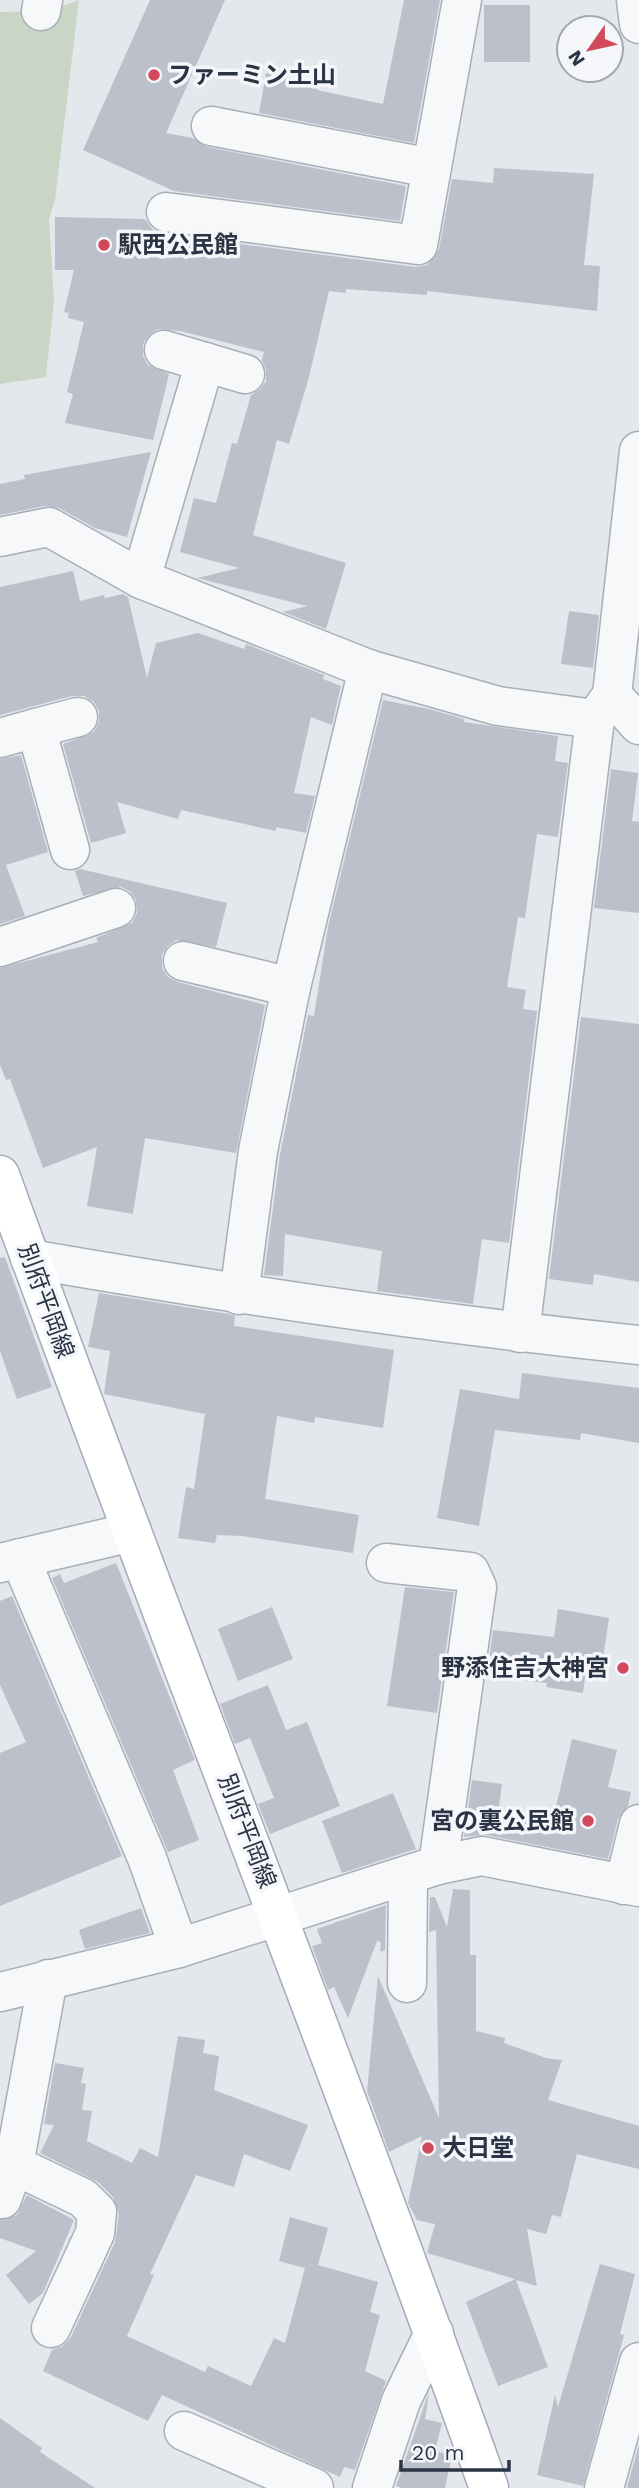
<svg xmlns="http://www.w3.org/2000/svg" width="639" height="2488" viewBox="0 0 639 2488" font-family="'Work Sans','Noto Sans JP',sans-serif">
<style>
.green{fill:#c9d6c5}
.building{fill:#bbc0ca}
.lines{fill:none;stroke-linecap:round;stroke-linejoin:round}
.minor-casing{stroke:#a9aeb7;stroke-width:41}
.major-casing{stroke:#a3abb8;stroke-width:41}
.minor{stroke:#f7f8fa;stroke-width:38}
.major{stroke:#fff;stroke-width:38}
.poi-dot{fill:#d1495b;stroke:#f4f6f9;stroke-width:2.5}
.labels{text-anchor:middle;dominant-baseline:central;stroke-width:7;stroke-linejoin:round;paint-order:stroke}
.poi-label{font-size:24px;font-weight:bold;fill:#2b3445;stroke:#f4f6f9;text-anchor:start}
.street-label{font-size:24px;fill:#2b3445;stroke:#f4f6f9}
</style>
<rect width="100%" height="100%" fill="#e4e7ec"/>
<polygon class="green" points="79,0 55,200 49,219 54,300 46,377 0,384 0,12 50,11"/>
<g class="building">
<polygon points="150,0 225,0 166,133 193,138 207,147 406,186 400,221 174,191 83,150"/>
<polygon points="404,0 440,0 414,143 259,113 266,73 319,85 317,90 383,104"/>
<rect x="484" y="5" width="46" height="57"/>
<polygon points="494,168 594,174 584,265 600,266 597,311 427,291 427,295 346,289 346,293 329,291 309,377 289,444 277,440 253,535 346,563 326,629 283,612 307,606 197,578 239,568 180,552 194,498 216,503 232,443 237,444 251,395 260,389 266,381 266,370 262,360 264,352 180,331 158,329 149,335 143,344 143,356 148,365 169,374 153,440 65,423 73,394 67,392 84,322 68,318 69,313 64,312 74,270 55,270 55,217 145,219 152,229 163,234 416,267 427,265 439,249 452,179 493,183"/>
<polygon points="151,452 127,537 95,528 59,508 45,506 0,515 0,484 25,479 24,475"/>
<polygon points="73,571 80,601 104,595 105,598 123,594 128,597 147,678 156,643 198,633 244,649 246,644 324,675 323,679 341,686 332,725 311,717 294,793 315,796 306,833 276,827 276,831 181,810 178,819 117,802 126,833 91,843 63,744 94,732 99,722 99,711 94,702 84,696 72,696 0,715 0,587"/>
<polygon points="569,611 599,615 593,668 561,664"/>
<polygon points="383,700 429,709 464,719 464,722 558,736 555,761 568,763 558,837 537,834 525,918 518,917 507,987 526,990 523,1009 537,1011 509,1243 482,1239 473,1304 377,1291 382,1251 285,1234 283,1276 264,1275 280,1155 308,1015 314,1016 328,927"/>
<polygon points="21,755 48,852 6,865 25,916 0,924 0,759"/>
<polygon points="611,769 638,773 632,821 639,822 639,913 594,908"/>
<polygon points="80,869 227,903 216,947 176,940 168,946 162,955 162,968 168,977 178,982 265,1005 236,1153 145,1138 133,1214 87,1206 97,1147 43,1168 10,1079 6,1080 0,1065 0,968 98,942 96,938 132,923 137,913 136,900 130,891 121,887 83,896 75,871"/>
<polygon points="581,1017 639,1024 639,1282 594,1274 593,1285 549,1279"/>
<polygon points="5,1257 52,1387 17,1399 0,1351 0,1258"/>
<polygon points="99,1293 229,1314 235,1316 234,1326 394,1350 383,1428 315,1417 314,1423 277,1416 265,1499 359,1515 353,1553 242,1536 217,1535 215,1543 178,1538 186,1487 194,1489 205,1414 104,1394 110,1351 88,1347"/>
<polygon points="522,1373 639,1388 639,1443 581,1433 580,1440 495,1430 479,1526 437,1518 460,1389 519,1399"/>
<polygon points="116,1563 195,1760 173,1770 199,1840 168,1852 52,1578 60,1574 64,1583"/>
<polygon points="405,1587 454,1592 437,1713 387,1706"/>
<polygon points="12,1596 122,1856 0,1906 0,1753 26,1742 0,1685 0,1601"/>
<polygon points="272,1607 293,1659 238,1681 218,1629"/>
<polygon points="558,1609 609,1618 600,1679 585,1677 583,1693 546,1687 547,1683 487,1677 493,1630 554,1637"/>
<polygon points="268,1685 286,1730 307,1722 340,1806 270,1834 258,1804 274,1798 250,1738 235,1744 220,1704"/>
<polygon points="572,1739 617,1750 608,1787 631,1792 628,1806 618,1819 608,1859 486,1835 464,1837 472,1780 502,1784 498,1814 552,1823"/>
<polygon points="393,1793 416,1849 342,1873 322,1821"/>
<polygon points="453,1889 470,1890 470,1955 476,1955 476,2031 505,2038 504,2043 546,2058 562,2060 548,2100 639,2126 639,2169 577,2154 561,2217 552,2215 546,2234 527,2229 537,2286 516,2280 548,2367 498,2386 466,2302 515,2279 427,2253 435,2224 417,2220 408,2203 422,2136 389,2152 367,2091 378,1976 439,2118 436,1930 429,1932 430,1897 435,1897 447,1927"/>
<polygon points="386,1905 385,1950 380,1952 381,1942 377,1941 348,2018 334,1987 328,1990 312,1946 322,1943 317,1929"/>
<polygon points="141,1908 150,1933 85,1949 79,1930"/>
<polygon points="178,2036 205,2040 203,2053 219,2056 214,2090 308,2125 290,2171 244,2154 234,2187 196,2175 150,2274 154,2275 127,2336 205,2372 208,2366 251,2386 274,2338 285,2343 305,2268 279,2261 290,2217 328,2228 318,2265 378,2282 370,2312 380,2315 365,2371 386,2381 355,2470 344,2467 340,2477 162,2395 148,2421 43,2371 52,2350 63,2346 71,2337 115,2242 119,2214 113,2197 98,2182 40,2153 54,2125 44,2124 55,2063 84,2068 81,2083 86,2084 82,2110 92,2111 87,2141 132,2163 140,2148 158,2157"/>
<polygon points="27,2195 74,2220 43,2293 29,2304 6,2275 36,2251 0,2238 0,2220 17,2215"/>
<polygon points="600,2264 635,2274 620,2334 624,2335 583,2486 537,2475 555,2395 558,2407"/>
<polygon points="429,2392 425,2419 442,2423 435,2451 452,2455 445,2488 402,2488 396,2486"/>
<polygon points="0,2418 42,2448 40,2452 95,2488 0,2488"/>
<polygon points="639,2444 639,2488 630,2488 627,2487"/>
</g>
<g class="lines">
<defs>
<g id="minor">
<polyline points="636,0 639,24"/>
<polyline points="41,11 43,0"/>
<polyline points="211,126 431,168"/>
<polyline points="166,212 418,245 462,0"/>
<polyline points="164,350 245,374"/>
<polyline points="0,537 49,527 141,579 368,669 498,706 595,719 612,695 639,451"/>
<polyline points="141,579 205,362"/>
<polyline points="612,695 639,725"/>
<polyline points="36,728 78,717"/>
<polyline points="0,738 36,728 70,850"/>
<polyline points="0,947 116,908"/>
<polyline points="183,961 291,987"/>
<path d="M30,1259C232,1294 435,1324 639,1345"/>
<polyline points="239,1295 258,1151 291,987 368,669"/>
<polyline points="520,1333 595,719"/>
<polyline points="20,1558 147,1858 179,1948"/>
<polyline points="0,1563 132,1532"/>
<polyline points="386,1563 470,1572 477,1587 438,1865"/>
<polyline points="624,1885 639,1824"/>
<polyline points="48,1979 14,2165 83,2198 97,2212 95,2233 51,2328"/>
<polyline points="407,1983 408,1875"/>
<polyline points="0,1992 179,1948 438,1865 482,1856 639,1887"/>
<polyline points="2,2199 14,2165"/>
<polyline points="184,2431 314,2488"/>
<polyline points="372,2488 401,2401 434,2333"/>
<polyline points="604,2488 639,2362"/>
</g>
<path id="major" d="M0,1175C159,1615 332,2048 489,2488"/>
</defs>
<use href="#minor" class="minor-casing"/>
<use href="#major" class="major-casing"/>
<use href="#minor" class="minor"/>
<use href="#major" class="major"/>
</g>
<g class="poi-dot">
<circle cx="154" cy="75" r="7"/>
<circle cx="104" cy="245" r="7"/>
<circle cx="623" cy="1668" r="7"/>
<circle cx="588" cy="1821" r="7"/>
<circle cx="428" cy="2148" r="7"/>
</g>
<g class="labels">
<g class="poi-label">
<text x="168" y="75">ファーミン土山</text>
<text x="118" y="245">駅西公民館</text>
<text x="609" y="1668" text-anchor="end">野添住吉大神宮</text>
<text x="574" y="1821" text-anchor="end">宮の裏公民館</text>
<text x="442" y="2148">大日堂</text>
</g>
<g class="street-label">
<text transform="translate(46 1301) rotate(70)">別府平岡線</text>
<text transform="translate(247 1831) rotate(69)">別府平岡線</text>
</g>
</g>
<g transform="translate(590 49) rotate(236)"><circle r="33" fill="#f4f6f9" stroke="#a4a8b1" stroke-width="2"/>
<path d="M0-5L12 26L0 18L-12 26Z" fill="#d1495b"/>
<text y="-10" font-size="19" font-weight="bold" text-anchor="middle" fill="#2b3445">N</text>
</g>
<path d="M401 2460v10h108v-10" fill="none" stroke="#2b3445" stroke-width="3.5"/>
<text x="412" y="2460" font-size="21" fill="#2b3445" stroke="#f4f6f9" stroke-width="5" paint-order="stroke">20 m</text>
</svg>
